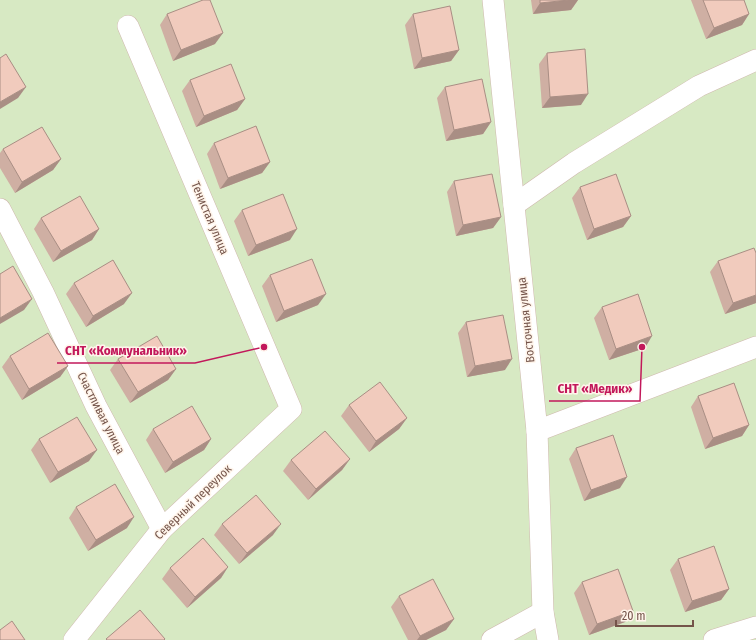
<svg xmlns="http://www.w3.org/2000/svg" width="756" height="640" viewBox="0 0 756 640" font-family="'Fira Sans Condensed',sans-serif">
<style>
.green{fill:#d7e9c3}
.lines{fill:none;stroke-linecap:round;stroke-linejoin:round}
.street-casing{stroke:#cfb9ae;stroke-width:22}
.street{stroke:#fff;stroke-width:21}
.wall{fill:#cfafa3}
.shaded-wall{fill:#a98e84}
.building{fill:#f1cbbd;stroke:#a98e84}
.labels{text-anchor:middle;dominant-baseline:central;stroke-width:3;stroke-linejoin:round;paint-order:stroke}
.street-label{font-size:12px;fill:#74544a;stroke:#fff5eb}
.leader{fill:none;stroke:#c2185b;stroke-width:1.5}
.callout-dot{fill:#c2185b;stroke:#fff5eb;stroke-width:1.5}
.callout-label{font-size:13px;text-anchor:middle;font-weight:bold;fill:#c2185b;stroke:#fff5eb;stroke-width:3;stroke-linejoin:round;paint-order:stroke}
</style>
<rect width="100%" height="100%" fill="#fcf0e5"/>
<rect class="green" x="0" y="0" width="756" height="640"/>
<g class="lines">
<defs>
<g id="street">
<polyline points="493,0 537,431 543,612 548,640"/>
<polyline points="514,205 574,163 699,86 756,60"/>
<polyline points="0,209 43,292 96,406 162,529"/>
<polyline points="537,431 756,347"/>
<polyline points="74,640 162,529 291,409 128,26"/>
<polyline points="492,640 543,612"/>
<polyline points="714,640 756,627"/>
</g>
</defs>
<use href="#street" class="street-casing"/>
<use href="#street" class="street"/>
</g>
<g class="wall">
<polygon points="531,0 578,0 571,10 533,14"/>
<polygon points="691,0 744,0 749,14 742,25 706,39"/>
<polygon points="167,14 215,44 173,61 160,25"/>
<polygon points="413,14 459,50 451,61 414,69 405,25"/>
<polygon points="547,53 581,105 542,108 539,64"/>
<polygon points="190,80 245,99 237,110 196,127 182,91"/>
<polygon points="445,87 491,122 483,134 446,141 437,98"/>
<polygon points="214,143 270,162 262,173 220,189 207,154"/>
<polygon points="3,149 61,159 53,170 15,193 0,168 0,153"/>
<polygon points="454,181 501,217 493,228 456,236 447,192"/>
<polygon points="580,187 631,216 623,227 587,240 572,198"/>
<polygon points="242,210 290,240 248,256 234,221"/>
<polygon points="41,218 99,229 92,240 53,262 34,229"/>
<polygon points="718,261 756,303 725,314 710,272"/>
<polygon points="270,275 318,305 276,322 262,286"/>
<polygon points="74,283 124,304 86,327 66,294"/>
<polygon points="602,307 645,348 609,360 594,318"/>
<polygon points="466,322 505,370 467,377 458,333"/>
<polygon points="10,356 68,366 60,377 22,400 2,367"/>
<polygon points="118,359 176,369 168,380 130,403 110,370"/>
<polygon points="698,396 749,425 742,436 705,449 691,407"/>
<polygon points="349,405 407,418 399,429 369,452 341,416"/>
<polygon points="153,429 211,439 204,450 165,473 146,440"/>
<polygon points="39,439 89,461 50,483 31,450"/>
<polygon points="576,448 620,488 584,501 569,459"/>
<polygon points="350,459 342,470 308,500 283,471 291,460"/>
<polygon points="76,507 127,528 88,551 69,518"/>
<polygon points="222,524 273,535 239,564 214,535"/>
<polygon points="678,559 729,589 721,600 685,612 670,570"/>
<polygon points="228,567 221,578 187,608 162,579 170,568"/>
<polygon points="582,582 633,611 625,622 589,635 574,593"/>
<polygon points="399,596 454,619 446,630 426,640 408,640 391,607"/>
</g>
<g class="shaded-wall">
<polygon points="569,0 578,0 571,10 533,14 540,3"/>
<polygon points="749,14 742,25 706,39 714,28"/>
<polygon points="223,33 215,44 173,61 181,50"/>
<polygon points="459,50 451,61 414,69 422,58"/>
<polygon points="26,87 18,98 0,109 0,102"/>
<polygon points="588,94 581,105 542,108 550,97"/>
<polygon points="245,99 237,110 196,127 204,116"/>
<polygon points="491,122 483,134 446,141 454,130"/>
<polygon points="61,159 53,170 15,193 22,182"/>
<polygon points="270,162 262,173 220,189 228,178"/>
<polygon points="631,216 623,227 587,240 594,229"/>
<polygon points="501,217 493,228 456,236 463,225"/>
<polygon points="99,229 92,240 53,262 61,251"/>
<polygon points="297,229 290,240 248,256 256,245"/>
<polygon points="132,293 124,304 86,327 93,316"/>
<polygon points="326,294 318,305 276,322 284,311"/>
<polygon points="756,295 756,303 725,314 733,303"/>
<polygon points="32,299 24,310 0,324 0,318"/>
<polygon points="652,336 645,348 609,360 616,349"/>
<polygon points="512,359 505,370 467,377 475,366"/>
<polygon points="68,366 60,377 22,400 29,389"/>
<polygon points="176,369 168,380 130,403 138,392"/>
<polygon points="407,418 399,429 369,452 376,441"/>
<polygon points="749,425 742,436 705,449 713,438"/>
<polygon points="211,439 204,450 165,473 173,462"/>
<polygon points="97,450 89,461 50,483 58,472"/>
<polygon points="350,459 342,470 308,500 316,489"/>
<polygon points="627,477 620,488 584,501 591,490"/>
<polygon points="134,517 127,528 88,551 96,540"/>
<polygon points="281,524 273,535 239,564 247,553"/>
<polygon points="228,567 221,578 187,608 195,597"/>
<polygon points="729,589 721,600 685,612 692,601"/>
<polygon points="633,611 625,622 589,635 597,624"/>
<polygon points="454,619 446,630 426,640 417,640 420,636"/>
</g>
<g class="building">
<polygon points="203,0 210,0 223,33 181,50 167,14"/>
<polygon points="540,0 569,0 540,3"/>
<polygon points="703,0 744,0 749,14 714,28"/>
<polygon points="450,6 459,50 422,58 413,14"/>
<polygon points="585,49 588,94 550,97 547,53"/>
<polygon points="6,54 26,87 0,102 0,58"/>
<polygon points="231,64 245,99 204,116 190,80"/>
<polygon points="482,79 491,122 454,130 445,87"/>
<polygon points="256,126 270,162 228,178 214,143"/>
<polygon points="42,127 61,159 22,182 3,149"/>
<polygon points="492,174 501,217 463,225 454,181"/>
<polygon points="616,174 631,216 594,229 580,187"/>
<polygon points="283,194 297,229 256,245 242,210"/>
<polygon points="80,196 99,229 61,251 41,218"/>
<polygon points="754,248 756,253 756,295 733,303 718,261"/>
<polygon points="312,259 326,294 284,311 270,275"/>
<polygon points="113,260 132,293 93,316 74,283"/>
<polygon points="13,266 32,299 0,318 0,274"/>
<polygon points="638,294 652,336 616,349 602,307"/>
<polygon points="503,315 512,359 475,366 466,322"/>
<polygon points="48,333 68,366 29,389 10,356"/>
<polygon points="157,336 176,369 138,392 118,359"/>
<polygon points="380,382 407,418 376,441 349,405"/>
<polygon points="734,383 749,425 713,438 698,396"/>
<polygon points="192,406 211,439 173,462 153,429"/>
<polygon points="77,417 97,450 58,472 39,439"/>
<polygon points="325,431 350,459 316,489 291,460"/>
<polygon points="613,435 627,477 591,490 576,448"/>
<polygon points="115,484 134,517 96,540 76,507"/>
<polygon points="256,495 281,524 247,553 222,524"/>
<polygon points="203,538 228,567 195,597 170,568"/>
<polygon points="714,546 729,589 692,601 678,559"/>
<polygon points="618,569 633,611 597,624 582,582"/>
<polygon points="433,579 454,619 420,636 399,596"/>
<polygon points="140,610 165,639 164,640 107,640 106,639"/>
<polygon points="12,621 25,640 0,640 0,630"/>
</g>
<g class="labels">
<g class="street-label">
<text transform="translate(210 218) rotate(67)">Тенистая улица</text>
<text transform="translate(526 320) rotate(-96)">Восточная улица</text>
<text transform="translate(101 413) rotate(63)">Счастливая улица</text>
<text transform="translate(193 502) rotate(-44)">Северный переулок</text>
</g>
</g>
<path class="leader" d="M264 347L195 363H57M642 347L640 401H549"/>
<g class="callout-dot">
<circle cx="264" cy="347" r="4"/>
<circle cx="642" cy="347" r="4"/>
</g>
<g class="callout-label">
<text x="126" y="355">СНТ «Коммунальник»</text>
<text x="595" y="393">СНТ «Медик»</text>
</g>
<path d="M616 620v6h77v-6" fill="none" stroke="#74544a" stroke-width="2"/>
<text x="622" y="620" font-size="12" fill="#74544a" stroke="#fff5eb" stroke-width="3" paint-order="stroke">20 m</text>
</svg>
